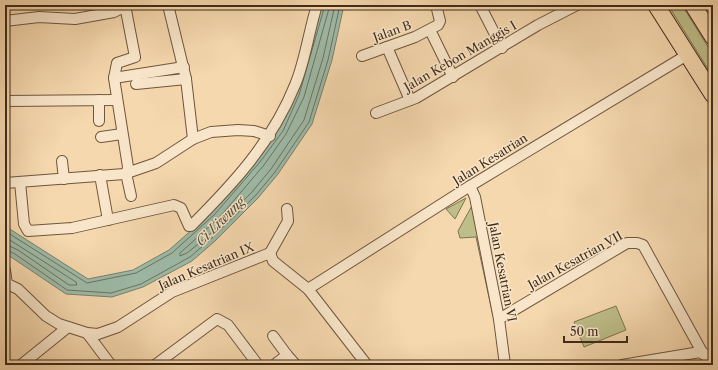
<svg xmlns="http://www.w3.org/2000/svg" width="718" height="370" viewBox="0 0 718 370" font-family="'Libre Caslon Text',serif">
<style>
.green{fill:#bebe89;stroke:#7f7451}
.water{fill:#9dbaa7;stroke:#78816e}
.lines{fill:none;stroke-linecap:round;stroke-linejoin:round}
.shore{stroke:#6e7260;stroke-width:1}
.minor-casing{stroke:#6e563e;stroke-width:12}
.primary-casing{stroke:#402b19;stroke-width:18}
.minor{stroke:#f9e6ca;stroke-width:10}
.primary{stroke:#f6d8ae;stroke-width:16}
.labels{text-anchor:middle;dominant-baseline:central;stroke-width:3;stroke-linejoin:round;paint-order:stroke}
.street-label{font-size:12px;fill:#402b19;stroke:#f9e6ca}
.water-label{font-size:13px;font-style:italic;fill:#574f3c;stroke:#f9e6ca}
</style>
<rect width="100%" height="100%" fill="#f6d8ae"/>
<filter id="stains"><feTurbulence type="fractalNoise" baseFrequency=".005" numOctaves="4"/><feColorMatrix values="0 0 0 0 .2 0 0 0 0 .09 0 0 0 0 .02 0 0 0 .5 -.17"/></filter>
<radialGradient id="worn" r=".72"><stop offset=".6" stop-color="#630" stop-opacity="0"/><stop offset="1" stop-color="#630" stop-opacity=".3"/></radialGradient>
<g class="green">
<polygon points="668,5 682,5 713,55 713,77"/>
<polygon points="466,198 455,219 446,209"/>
<polygon points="474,202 498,314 493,316 476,237 460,238 458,231"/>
<polygon points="616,306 626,330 584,347 574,322"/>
</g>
<polygon class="water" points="321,5 344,5 332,60 312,124 278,174 258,198 215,241 192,261 143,287 112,297 66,294 5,253 5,226 88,279 133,270 169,250 212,212 257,159 279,129 296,94"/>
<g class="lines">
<g class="shore">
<polyline points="330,5 304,97 286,134 264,165 219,218 180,253 180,256 187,253 209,235 252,192 271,169 304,120 323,58 335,5"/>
<polyline points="5,231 87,283 136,273 172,253 215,214 260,162 283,131 299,95 325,5"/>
<polyline points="5,237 76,282 77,285 69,285 18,250 5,244"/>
<polyline points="5,249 15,254 67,290 111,293 141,284 190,257 212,238 256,195 275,172 309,122 328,60 340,5"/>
</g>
<defs>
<g id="minor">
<polyline points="125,5 135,57 117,63 114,78 128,167 127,173"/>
<polyline points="168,5 186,79 193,139"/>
<polyline points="480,5 502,48"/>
<polyline points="5,21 39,17 75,19 114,12 128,5"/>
<polyline points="430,30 453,77"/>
<polyline points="387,47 410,100"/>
<polyline points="362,56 415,37 438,25 440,21 436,5"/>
<polyline points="114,78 184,67"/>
<polyline points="136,84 186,79"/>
<polyline points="99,100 99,121"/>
<polyline points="5,101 117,100"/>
<polyline points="376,113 416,98 538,25 577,5"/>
<polyline points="101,137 122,134"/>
<polyline points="62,161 64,179"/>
<polyline points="126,173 131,196"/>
<polyline points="100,175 108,220"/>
<path d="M20,182L24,224L28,231L72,228L174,205L181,208L189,226H191C234,183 272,142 295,85C305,62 309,30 317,5"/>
<polyline points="5,183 124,174 156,163 193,139 211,132 238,130 254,131 270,136"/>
<polyline points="470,186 475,197 499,319 505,365"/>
<polyline points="270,253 288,221 287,209"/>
<polyline points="5,270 7,284"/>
<polyline points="5,283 18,289 46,316 59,324 87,333 98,334 118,327 172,292 270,253 273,261 308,289 367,365"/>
<polyline points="308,289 470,186 687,55"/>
<polyline points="499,319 627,243 637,243 643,245 702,352 713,359"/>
<polyline points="87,333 111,365"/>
<polyline points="273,336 287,355"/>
<polyline points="21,365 68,327"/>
<polyline points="155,365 217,319 228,325 258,365"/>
<polyline points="274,365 287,355 296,365"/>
<polyline points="622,365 700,352 706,356"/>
</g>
<g id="primary">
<polyline points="656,5 713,95"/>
<polyline points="693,5 713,37"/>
</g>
</defs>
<use href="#minor" class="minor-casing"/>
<use href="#primary" class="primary-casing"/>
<use href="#minor" class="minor"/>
<use href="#primary" class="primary"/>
</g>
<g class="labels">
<g class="street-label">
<text transform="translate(392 31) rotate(-20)">Jalan B</text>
<text transform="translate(460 56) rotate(-30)">Jalan Kebon Manggis I</text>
<text transform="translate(490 159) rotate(-32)">Jalan Kesatrian</text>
<text transform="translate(575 260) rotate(-29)">Jalan Kesatrian VII</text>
<text transform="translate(206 266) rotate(-23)">Jalan Kesatrian IX</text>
<text transform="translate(503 272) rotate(79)">Jalan Kesatrian VI</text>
</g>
<g class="water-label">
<text transform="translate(220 221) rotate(-45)">Ci Liwung</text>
</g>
</g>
<rect width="718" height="370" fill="none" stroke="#f6d8ae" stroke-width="20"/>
<rect x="6" y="6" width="706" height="358" fill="none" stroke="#402b19" stroke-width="2"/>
<rect x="10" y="10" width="698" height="350" fill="none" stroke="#402b19"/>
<path d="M564 336v6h63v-6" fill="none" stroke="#402b19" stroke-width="2"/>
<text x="570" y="336" font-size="12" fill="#402b19" stroke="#f9e6ca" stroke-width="3" paint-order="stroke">50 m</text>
<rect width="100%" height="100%" filter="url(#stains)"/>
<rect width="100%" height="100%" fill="url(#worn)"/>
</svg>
